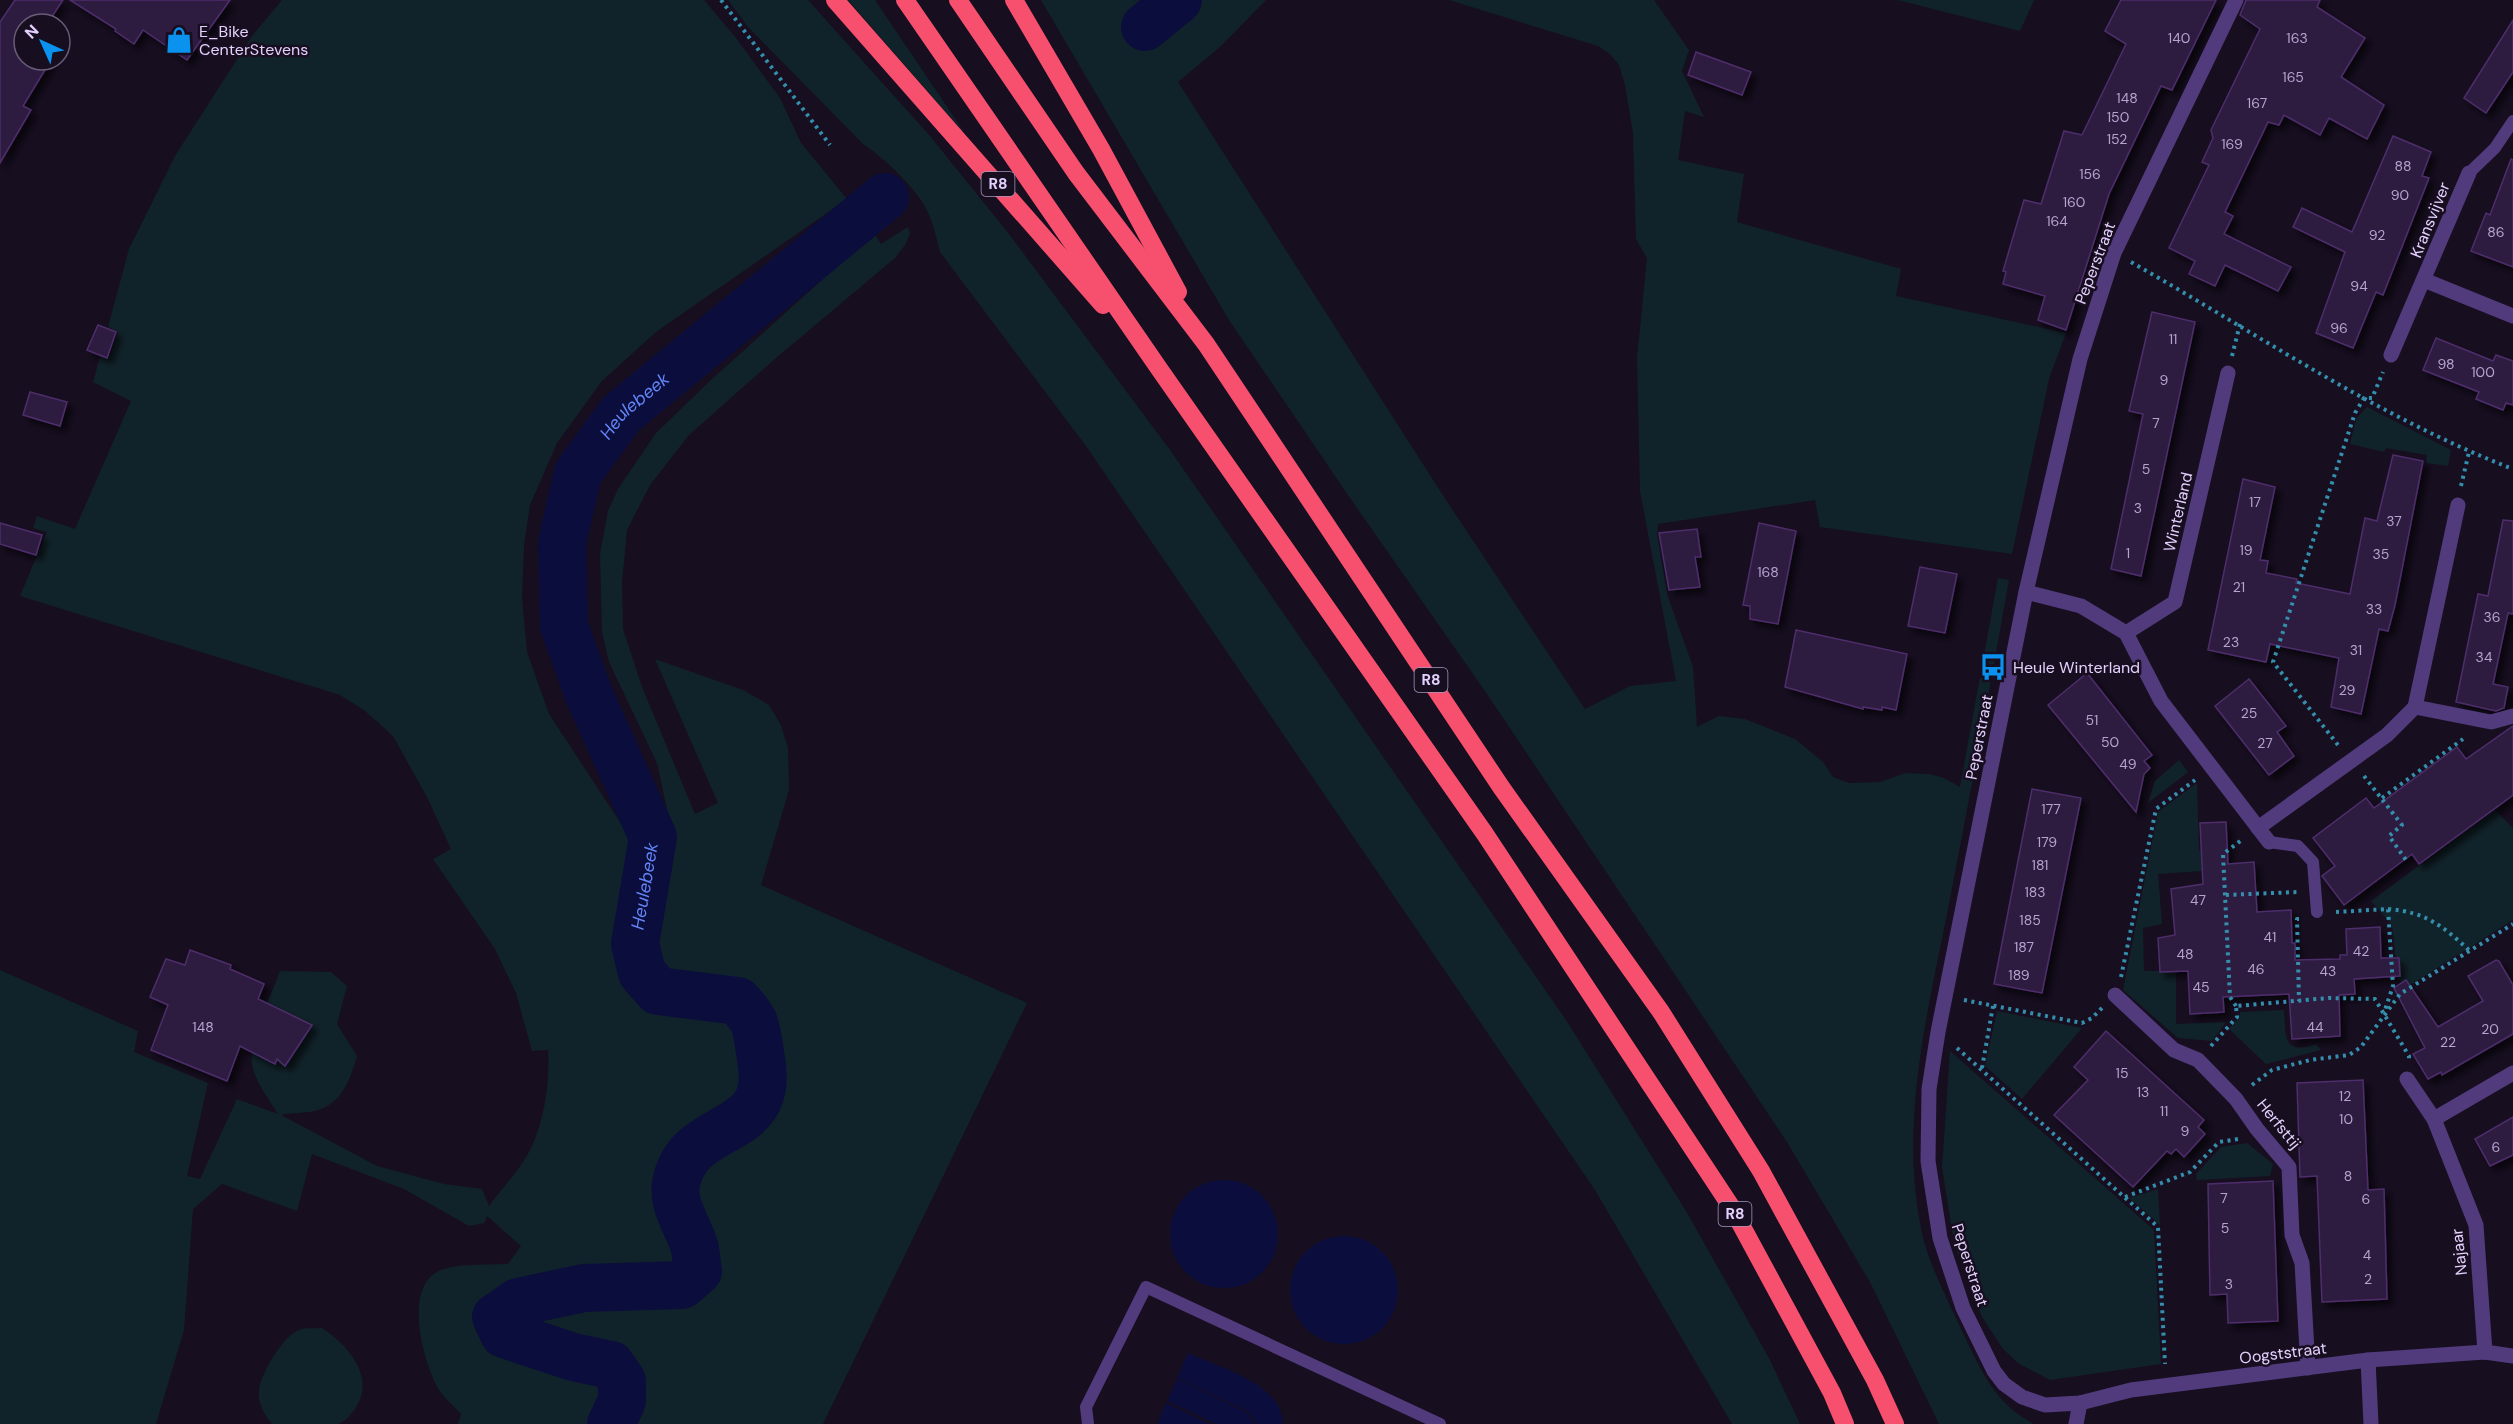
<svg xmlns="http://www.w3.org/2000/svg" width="2513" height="1424" viewBox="0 0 2513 1424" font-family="'DM Sans',sans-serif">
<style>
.green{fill:#11232a}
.water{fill:#0b0e3c}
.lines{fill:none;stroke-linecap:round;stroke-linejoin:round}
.river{stroke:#0b0e3c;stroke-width:48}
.building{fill:#2e1b40;stroke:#4d2e6b;stroke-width:1.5;filter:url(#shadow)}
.path{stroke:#348fad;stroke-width:4;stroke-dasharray:3 4.5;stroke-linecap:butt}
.lane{stroke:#523b7d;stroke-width:12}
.street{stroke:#523b7d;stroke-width:15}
.highway{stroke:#f7506e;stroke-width:18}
.labels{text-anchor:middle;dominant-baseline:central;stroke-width:5;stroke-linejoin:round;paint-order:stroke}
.number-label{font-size:14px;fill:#b6a3ce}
.shield{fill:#170e20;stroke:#a696bb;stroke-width:1.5}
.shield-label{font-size:15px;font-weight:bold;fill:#e3d0fd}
.poi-label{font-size:16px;fill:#e3d0fd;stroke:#170e20;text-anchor:start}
.street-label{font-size:16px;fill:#e3d0fd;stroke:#170e20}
.water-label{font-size:18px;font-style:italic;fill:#6385f8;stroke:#170e20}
</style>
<defs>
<filter id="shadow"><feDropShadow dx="5.5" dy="5.5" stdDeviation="3" flood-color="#0009"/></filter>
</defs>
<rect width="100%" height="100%" fill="#170e20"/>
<g class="green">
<path d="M282,0H704L736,38L780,98L801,143L847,199L656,332L602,381L557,443L530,505L524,545L522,598L527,652L549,714L639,851C636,903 615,957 650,1003C677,1012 705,1000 727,1011C747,1021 762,1081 750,1099C740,1115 723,1116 708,1126C657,1158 664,1207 687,1255C684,1264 679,1272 670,1276C659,1280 632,1277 619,1278C575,1281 529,1288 488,1304L484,1327L496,1338L589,1369L602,1374L612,1382C611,1399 607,1411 596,1424H458L461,1414C454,1406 445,1399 439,1390C424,1365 402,1288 439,1271C456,1263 488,1265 508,1264L521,1246L487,1216L484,1223L469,1226L404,1189L312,1154L297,1211L222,1184L193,1209L184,1330L156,1424H0V970L138,1031L134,1052L208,1083L187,1176L200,1179L237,1099L278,1114C269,1099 255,1082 252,1064C248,1039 271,996 280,971L331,972L347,986L337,1024L357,1056C351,1078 342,1103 318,1110C306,1114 292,1112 281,1115L377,1166L444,1184L482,1189L489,1206C502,1188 524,1165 532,1146C545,1116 550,1082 548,1050L532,1051L516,993L495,949L433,859L451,849L427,797L393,736L364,710L340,695L20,596L47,532L33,528L37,516L75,529L131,401L93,382L100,357L108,359L118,332L108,327L129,249L175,156L252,36Z"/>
<path d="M728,0H808L930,136L1009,234L1170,450L1566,1020L1686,1211L1769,1358L1800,1424H1732L1595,1190L1086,446L940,252C936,236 932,217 923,203C909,182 884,158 863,144L748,27Z"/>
<polygon points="848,0 875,0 966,135"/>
<path d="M1041,0H1152L1131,17L1150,41L1201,0H1266L1221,46L1178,82L1446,500L1585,709L1630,686L1676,681L1640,491L1637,358L1647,258L1636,239L1633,133L1625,85L1619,65L1611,55L1598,46L1449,0H1654L1689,50L1682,71L1704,117L1685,111L1678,160L1744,174L1737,222L1901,269L1896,296L2066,333L2049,379L2012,554L1820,527L1815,500L1658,524L1657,534L1667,594L1693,667L1697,727L1719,716L1745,719L1795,739L1823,762L1833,777L1849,783L1880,782L1905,773L1929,774L1944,778L1960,787L1998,578L2009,580C1991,682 1972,785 1952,888C1931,1001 1897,1117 1922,1233C1928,1263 1950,1305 1963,1333C1981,1370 1995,1404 2034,1424H1939L1870,1282L1787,1142L1487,694L1350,498L1229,320Z"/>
<polygon points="1898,0 2034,0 2020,31"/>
<path d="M908,227L910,234L905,245L895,258L776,358L689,435L650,485L627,530L622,582L623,629L642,687L695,814L718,803L655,659L743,690L769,705L781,725L788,748L789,790L761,885L1027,1003L823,1424H617C638,1395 642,1378 611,1354L524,1335L514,1327V1321C537,1292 620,1299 655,1298C668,1297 684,1297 695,1290C721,1272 689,1226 685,1204C684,1196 684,1181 687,1172C697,1145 747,1124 770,1108L768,1047L755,997C716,974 703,986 663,983L651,963L646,946L650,907L668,814L657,763L609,662L602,632L600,554L608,511L618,489L656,433L712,379L874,233L881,244Z"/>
<polygon points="2367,407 2451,450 2448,466 2426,463 2427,455 2386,448 2384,452 2350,444 2356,419"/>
<polygon points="2179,760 2188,772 2148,803 2155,781"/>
<polygon points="2197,783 2199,851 2216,850 2217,870 2158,874 2162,924 2143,928 2144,971 2176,971 2176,1024 2226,1022 2212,1041 2178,1038 2123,990 2158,812"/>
<polygon points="2495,810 2513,828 2513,920 2407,987 2398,979 2392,925 2371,901"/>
<path d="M2284,1010C2286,1035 2282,1056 2316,1044L2321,1050L2266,1064L2229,1029L2239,1018L2240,1012Z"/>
<polygon points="1997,1011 2082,1028 2022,1099 1985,1066"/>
<polygon points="1950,1051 2154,1230 2161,1364 2050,1380 2018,1363 2003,1349 1982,1317 1954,1243 1942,1167"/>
<polygon points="2247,1143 2273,1164 2270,1176 2197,1180 2196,1174 2221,1147"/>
<polygon points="2158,1189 2160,1225 2129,1198"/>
<path d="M322,1328C348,1345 377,1378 355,1409C351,1414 345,1422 338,1424C326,1424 287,1424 272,1424C265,1416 257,1402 259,1390C261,1373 283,1336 299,1330C305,1327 315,1329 322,1328Z"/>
</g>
<g class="water">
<circle cx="1224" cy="1234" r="54"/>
<circle cx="1344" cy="1290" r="54"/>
<path d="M1188,1353C1220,1368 1282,1383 1283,1424H1257L1247,1411L1177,1378Z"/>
<polygon points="1177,1379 1246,1412 1255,1424 1216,1424 1167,1401"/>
<polygon points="1166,1403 1210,1424 1157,1424"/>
</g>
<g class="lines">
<g class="river">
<polyline points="1145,27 1178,0"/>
<path id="s1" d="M611,1424L622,1401V1381L611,1365L573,1357L504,1334L496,1317L518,1302L584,1288L682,1285L698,1271C697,1264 696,1256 695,1249C689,1225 670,1205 677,1179C693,1117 776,1140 761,1059C759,1047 758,1033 754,1023C751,1015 743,1007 738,1001L658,991L642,973L635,944L653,837L589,695L564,626L562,543L578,473L621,414L885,197"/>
</g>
</g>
<g class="building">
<polygon points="15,0 63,0 47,24 24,24 24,57 22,60 51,60 23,106 31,110 0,163 0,22"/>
<polygon points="70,0 230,0 187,60 143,30 134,44 115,31 116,29"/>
<polygon points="2121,0 2216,0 2172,90 2161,86 2109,194 2066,330 2038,320 2045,296 2003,284 2006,272 2003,271 2024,200 2041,204 2064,131 2082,135 2126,44 2105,31"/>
<polygon points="2246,0 2320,0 2317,7 2365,38 2341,77 2384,105 2367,139 2329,118 2320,135 2284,115 2279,125 2268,122 2225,212 2233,216 2224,234 2291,267 2278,291 2225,265 2215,286 2189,274 2195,261 2169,248 2209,165 2202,162 2213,138 2211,130 2260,29 2240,15"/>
<polygon points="2513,20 2513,72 2486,113 2464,98"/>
<polygon points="1696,52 1751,72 1742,95 1688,75"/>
<polygon points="2393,136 2431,152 2422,176 2429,178 2383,295 2376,292 2353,348 2316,333 2345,252 2293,227 2302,208 2352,232"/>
<polygon points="2511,159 2513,160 2513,267 2471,251 2486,213 2490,215"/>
<polygon points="2152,312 2195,322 2141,576 2111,569 2143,414 2129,411"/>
<polygon points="98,325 116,332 107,358 87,350"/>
<polygon points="2436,338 2493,361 2496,355 2513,361 2513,405 2506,403 2503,410 2476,399 2479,392 2423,370"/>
<polygon points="30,392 67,402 60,426 23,415"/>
<polygon points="2393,455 2423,461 2395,605 2388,631 2379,629 2361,714 2331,707 2339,658 2270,644 2266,662 2208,650 2243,479 2275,487 2260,560 2268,561 2266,573 2297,579 2296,583 2350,594 2365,518 2377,521"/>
<polygon points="2503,520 2513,521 2513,614 2508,613 2493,684 2508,687 2504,708 2496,711 2456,702 2478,594 2488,596"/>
<polygon points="0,523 42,535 36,555 0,544"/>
<polygon points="1759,523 1796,531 1778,624 1750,619 1750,606 1743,605"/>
<polygon points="1697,529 1701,557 1695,557 1700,587 1669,590 1659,533"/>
<polygon points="1920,567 1957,574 1945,633 1908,626"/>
<polygon points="1796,630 1907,654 1896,710 1882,707 1882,710 1863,707 1863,709 1785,687"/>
<polygon points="2087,673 2152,755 2144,761 2150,768 2144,774 2136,812 2048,705"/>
<polygon points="2249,679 2286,726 2277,732 2294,756 2269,775 2215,706"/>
<polygon points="2513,726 2513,795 2419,864 2412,854 2344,905 2322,876 2335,866 2313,838 2366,798 2374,808 2457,747 2466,759"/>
<polygon points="2032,789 2081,798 2042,993 1994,984"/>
<polygon points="2226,822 2228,864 2254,862 2257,912 2291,910 2292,943 2295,943 2295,960 2340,959 2340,955 2347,955 2346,929 2380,927 2381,958 2399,958 2400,976 2354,979 2355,994 2339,995 2340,1036 2292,1039 2289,994 2223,997 2224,1012 2190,1014 2188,971 2160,972 2158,938 2175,935 2171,889 2203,884 2200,823"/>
<polygon points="190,950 231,965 230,969 264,984 258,999 312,1025 285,1066 277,1059 275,1064 240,1046 227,1081 151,1050 168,1005 150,997 166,959 185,965"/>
<polygon points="2496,960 2499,961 2513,985 2513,1034 2442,1075 2441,1072 2428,1079 2413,1054 2425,1048 2394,988 2406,980 2438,1027 2483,1001 2468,976"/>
<polygon points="2106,1031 2204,1120 2198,1127 2205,1134 2184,1157 2176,1149 2171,1154 2167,1151 2133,1187 2054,1115 2088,1080 2074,1067"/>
<polygon points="2363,1080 2368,1190 2384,1189 2387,1299 2322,1302 2317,1176 2300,1177 2297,1083"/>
<polygon points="2513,1117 2513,1155 2490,1166 2475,1139"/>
<polygon points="2273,1181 2278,1321 2228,1323 2227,1294 2210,1295 2208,1184"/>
</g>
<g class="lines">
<g class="path">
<polyline points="721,0 830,145"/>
<path d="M2131,262C2256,333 2378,417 2513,469"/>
<polyline points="2232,356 2240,324"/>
<polyline points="2461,486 2469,452"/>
<polyline points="2338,745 2273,662 2355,413 2364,398 2372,398 2383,372"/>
<polyline points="2364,776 2402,825 2389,836 2406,860"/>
<polyline points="2382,798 2463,739"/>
<polyline points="2226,895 2297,892"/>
<path d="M2388,909C2426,912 2443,926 2471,952"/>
<polyline points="2336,912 2388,909 2393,986 2385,1010"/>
<polyline points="2299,919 2297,919 2299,1001"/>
<polyline points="2121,977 2156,809 2195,780"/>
<polyline points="1964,1000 2082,1023 2092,1018 2102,1008"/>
<polyline points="2236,1006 2230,997 2223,854 2243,839"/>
<polyline points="2211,1046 2237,1017 2236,1006 2329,998 2375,999 2409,1056 2409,1060"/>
<polyline points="1957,1048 2158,1227 2165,1364"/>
<polyline points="1982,1068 1993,1006"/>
<polyline points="2252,1085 2272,1070 2310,1060 2349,1055 2361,1047 2400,994 2513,924"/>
<polyline points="2125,1197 2190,1172 2219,1142 2238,1139"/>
</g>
<g class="lane">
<polyline points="2469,173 2495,148 2513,121"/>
<polyline points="2269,842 2298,846 2313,862 2317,912"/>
<polyline points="1088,1424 1086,1407 1146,1287 1440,1424"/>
</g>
<g class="street">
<polyline points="2236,0 2114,253 2080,359 2026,592 1938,1032 1929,1089 1928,1161 1940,1238 1963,1308 1994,1371 2004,1384 2022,1397 2045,1405 2080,1403 2131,1390 2368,1360 2485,1352 2513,1356"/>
<polyline points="2424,280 2513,316"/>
<polyline points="2391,355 2469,173"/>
<polyline points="2026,592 2081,606 2126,633 2161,701 2269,842"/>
<polyline points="2126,633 2175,602 2228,373"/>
<polyline points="2415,707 2491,722 2513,716"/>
<polyline points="2258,828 2387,735 2415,707 2458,505"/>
<polyline points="2115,995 2174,1050 2198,1060 2236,1099 2257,1129 2289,1167 2292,1235 2302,1263 2308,1368"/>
<polyline points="2407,1079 2434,1119 2476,1225 2485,1352"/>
<polyline points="2434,1119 2513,1073"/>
<polyline points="2368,1360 2371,1424"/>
<polyline points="2076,1424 2080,1403"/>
</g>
<g class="highway">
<polyline points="835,0 1103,305"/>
<polyline points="905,0 1160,370 1485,834 1732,1208 1832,1393 1845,1424"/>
<polyline points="958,0 1076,173 1206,344 1501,787 1661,1012 1761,1171 1875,1380 1895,1424"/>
<polyline points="1014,0 1101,149 1178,292"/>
</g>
</g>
<defs>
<symbol id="shop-bare" viewBox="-9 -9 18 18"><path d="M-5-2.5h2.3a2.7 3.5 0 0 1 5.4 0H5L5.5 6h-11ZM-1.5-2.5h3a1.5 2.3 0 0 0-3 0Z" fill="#0b92ee" stroke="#170e20" stroke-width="2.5" paint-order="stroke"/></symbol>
<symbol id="bus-bare" viewBox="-9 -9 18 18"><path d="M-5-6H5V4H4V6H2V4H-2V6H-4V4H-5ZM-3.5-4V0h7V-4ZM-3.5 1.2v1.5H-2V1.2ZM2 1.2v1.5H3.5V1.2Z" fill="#0b92ee" stroke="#170e20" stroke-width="2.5" paint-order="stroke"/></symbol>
</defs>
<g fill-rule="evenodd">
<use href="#shop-bare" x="160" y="21" width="38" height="38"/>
<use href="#bus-bare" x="1974" y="648" width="38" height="38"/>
</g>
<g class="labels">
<g class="number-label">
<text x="2179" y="38">140</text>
<text x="2297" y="38">163</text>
<text x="2293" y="77">165</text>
<text x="2127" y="98">148</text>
<text x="2257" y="103">167</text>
<text x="2118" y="117">150</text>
<text x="2117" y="139">152</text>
<text x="2232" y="144">169</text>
<text x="2403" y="166">88</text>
<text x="2090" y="174">156</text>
<text x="2400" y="195">90</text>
<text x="2074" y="202">160</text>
<text x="2057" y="221">164</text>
<text x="2496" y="232">86</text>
<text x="2377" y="235">92</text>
<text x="2359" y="286">94</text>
<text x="2339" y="328">96</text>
<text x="2173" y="339">11</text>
<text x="2446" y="364">98</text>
<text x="2483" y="372">100</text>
<text x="2164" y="380">9</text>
<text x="2156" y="423">7</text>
<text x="2146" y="469">5</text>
<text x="2255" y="502">17</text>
<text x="2138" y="508">3</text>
<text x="2394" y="521">37</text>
<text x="2246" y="550">19</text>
<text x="2128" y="553">1</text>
<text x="2381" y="554">35</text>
<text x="1768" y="572">168</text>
<text x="2239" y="587">21</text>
<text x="2374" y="609">33</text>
<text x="2492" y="617">36</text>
<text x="2231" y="642">23</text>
<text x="2356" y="650">31</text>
<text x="2484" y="657">34</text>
<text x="2347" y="690">29</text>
<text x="2249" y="713">25</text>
<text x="2092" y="720">51</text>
<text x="2110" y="742">50</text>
<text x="2265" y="743">27</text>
<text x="2128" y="764">49</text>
<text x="2051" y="809">177</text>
<text x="2047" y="842">179</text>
<text x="2040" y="865">181</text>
<text x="2035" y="892">183</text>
<text x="2198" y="900">47</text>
<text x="2030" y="920">185</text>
<text x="2270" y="937">41</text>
<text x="2024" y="947">187</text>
<text x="2361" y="951">42</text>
<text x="2185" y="954">48</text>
<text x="2256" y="969">46</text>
<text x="2328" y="971">43</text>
<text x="2019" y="975">189</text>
<text x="2201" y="987">45</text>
<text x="203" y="1027">148</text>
<text x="2315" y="1027">44</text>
<text x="2490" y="1029">20</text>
<text x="2448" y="1042">22</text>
<text x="2122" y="1073">15</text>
<text x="2143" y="1092">13</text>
<text x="2345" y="1096">12</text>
<text x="2164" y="1111">11</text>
<text x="2346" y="1119">10</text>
<text x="2185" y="1131">9</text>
<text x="2496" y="1147">6</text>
<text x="2348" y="1176">8</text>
<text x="2224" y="1198">7</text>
<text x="2366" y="1199">6</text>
<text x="2225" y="1228">5</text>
<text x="2367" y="1255">4</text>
<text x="2368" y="1279">2</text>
<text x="2229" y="1284">3</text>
</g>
<g class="shield">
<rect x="981.5" y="172" width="33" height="24" rx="4.5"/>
<rect x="1414.5" y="668" width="33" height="24" rx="4.5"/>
<rect x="1718.5" y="1202" width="33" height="24" rx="4.5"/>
</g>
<g class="shield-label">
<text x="998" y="184">R8</text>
<text x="1431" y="680">R8</text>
<text x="1735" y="1214">R8</text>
</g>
<g class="poi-label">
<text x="199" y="31">E_Bike<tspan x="199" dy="18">CenterStevens</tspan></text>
<text x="2013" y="667">Heule Winterland</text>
</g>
<g class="street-label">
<text transform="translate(2430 220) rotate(-68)">Kransvijver</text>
<text transform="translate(2095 263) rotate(-69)">Peperstraat</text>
<text transform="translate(2178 512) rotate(-77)">Winterland</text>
<text transform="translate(1979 737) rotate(-79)">Peperstraat</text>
<text transform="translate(2279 1124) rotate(51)">Herfsttij</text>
<text transform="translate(2459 1252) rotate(-96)">Najaar</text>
<text transform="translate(1970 1265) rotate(72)">Peperstraat</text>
<text transform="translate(2283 1353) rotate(-7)">Oogststraat</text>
</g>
<g class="water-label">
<text stroke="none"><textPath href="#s1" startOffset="1442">Heulebeek</textPath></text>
<text stroke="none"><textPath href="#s1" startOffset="920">Heulebeek</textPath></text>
</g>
</g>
<g transform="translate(42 42) rotate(315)"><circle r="28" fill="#170e20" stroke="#695c78" stroke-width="1.5"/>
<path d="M0-4.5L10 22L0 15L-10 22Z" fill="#0b92ee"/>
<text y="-9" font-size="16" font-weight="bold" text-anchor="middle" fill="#e3d0fd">N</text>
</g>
</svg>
